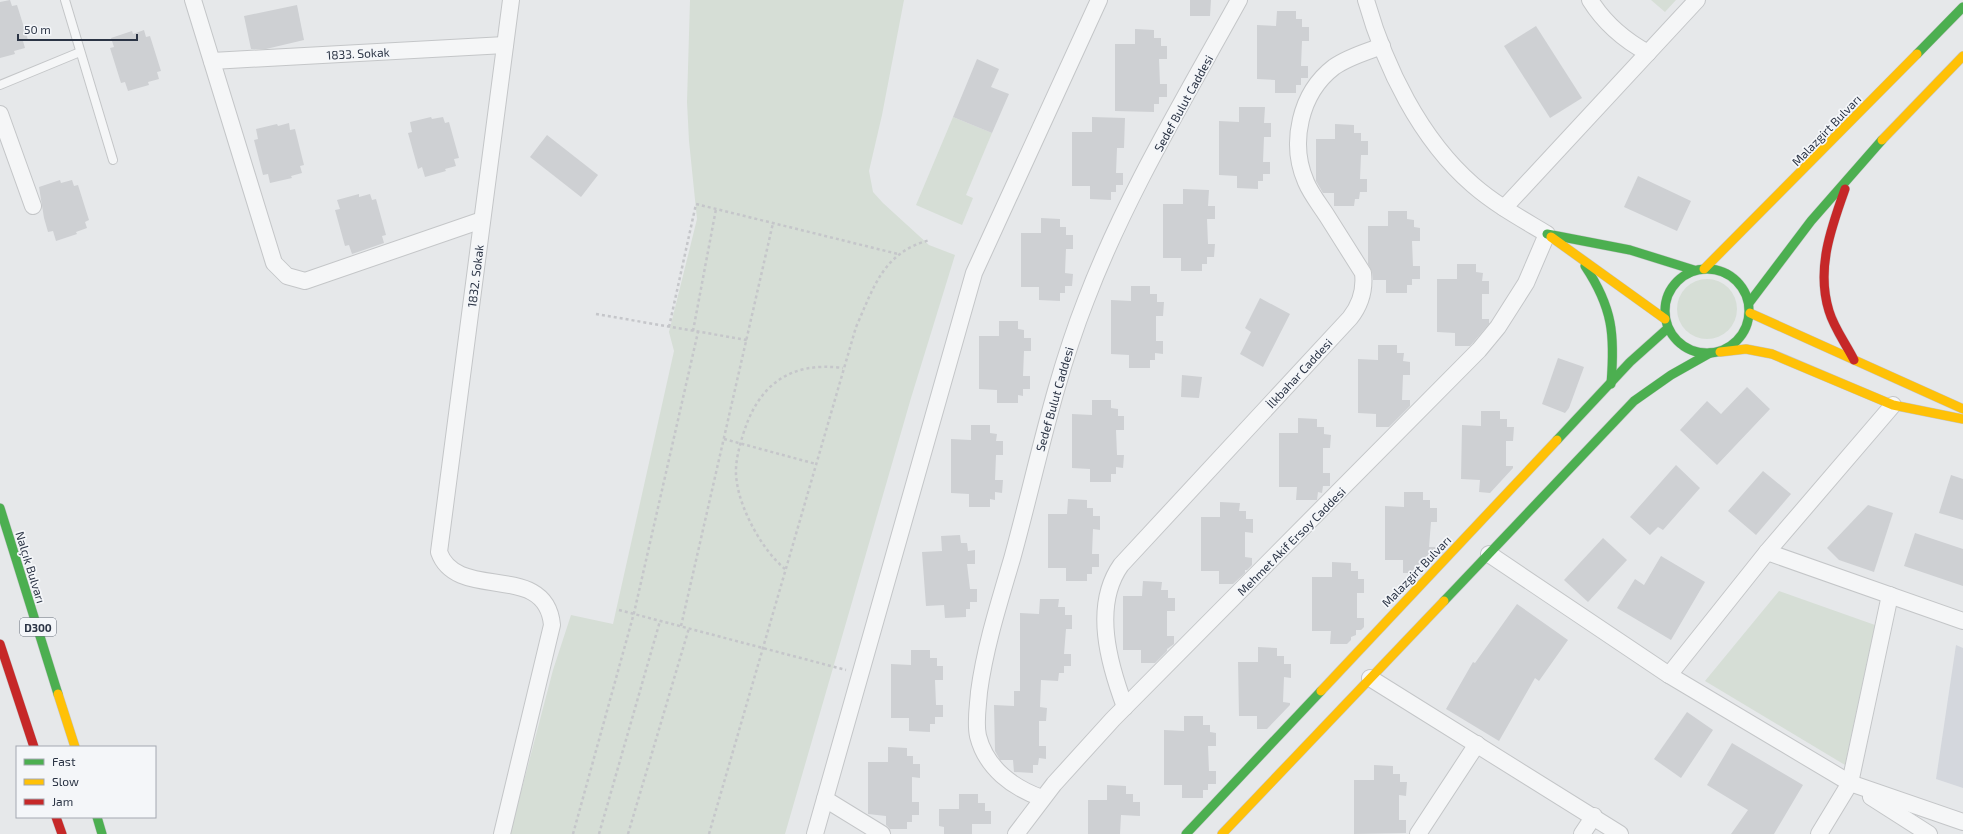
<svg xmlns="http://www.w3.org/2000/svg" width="1963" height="834" viewBox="0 0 1963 834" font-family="'Exo 2',sans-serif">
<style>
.built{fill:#d4d7dd}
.green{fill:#d6ded6}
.building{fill:#ced0d3}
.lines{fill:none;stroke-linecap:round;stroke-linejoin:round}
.lane-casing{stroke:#c4c6c8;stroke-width:10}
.street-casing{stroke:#c4c6c8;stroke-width:18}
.fast-casing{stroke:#c4c6c8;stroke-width:10}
.slow-casing{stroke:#c4c6c8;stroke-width:10}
.jam-casing{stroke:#c4c6c8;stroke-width:10}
.path{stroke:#c5c6ca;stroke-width:2.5;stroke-dasharray:3 3;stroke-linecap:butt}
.lane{stroke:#f5f6f7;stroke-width:8}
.street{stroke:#f5f6f7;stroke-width:16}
.fast{stroke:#4caf50;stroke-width:9}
.slow{stroke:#ffc107;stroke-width:9}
.jam{stroke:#c62828;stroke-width:9}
.labels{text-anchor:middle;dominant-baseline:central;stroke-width:3.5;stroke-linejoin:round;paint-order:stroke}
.shield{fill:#f4f6f9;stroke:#676e7b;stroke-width:1}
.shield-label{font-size:11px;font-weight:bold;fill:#2b3445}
.street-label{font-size:12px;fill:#2b3445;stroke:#f4f6f9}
</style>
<rect width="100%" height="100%" fill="#e6e8ea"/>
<polygon class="built" points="1956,645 1963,648 1963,788 1936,779"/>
<g class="green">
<polygon points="690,0 904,0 882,115 869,171 873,192 883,203 929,245 955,255 911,398 785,834 510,834 553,670 571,615 613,624 674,351 669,332 697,219 689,141 687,102"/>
<polygon points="1651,0 1676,0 1665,12"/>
<polygon points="953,117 992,133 966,195 973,198 962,225 916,205"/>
<circle cx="1707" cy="309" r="30"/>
<polygon points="1779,591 1875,625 1845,765 1705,681"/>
</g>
<g class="building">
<polygon points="10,0 12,6 17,5 28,40 23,41 25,48 14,51 15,54 0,58 0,2"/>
<polygon points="1190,0 1211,0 1210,16 1190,16"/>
<polygon points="297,5 304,40 266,49 251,49 244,16"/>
<polygon points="1277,11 1296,11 1296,19 1302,19 1302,27 1309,27 1309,41 1302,41 1301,66 1308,66 1308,78 1301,78 1301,85 1296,85 1296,93 1275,93 1275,80 1257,79 1257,25 1276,26"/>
<polygon points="1536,26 1582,98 1550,118 1504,46"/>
<polygon points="1135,29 1154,30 1154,38 1161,38 1161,46 1167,46 1167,59 1159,59 1160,84 1167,84 1167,97 1159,97 1159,104 1154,104 1154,112 1115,111 1115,44 1135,44"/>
<polygon points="144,30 146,37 150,36 161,71 157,72 159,79 148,82 149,85 128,91 125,82 121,83 110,48 114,47 111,38 132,31 133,34"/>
<polygon points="977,59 999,69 991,87 1009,94 992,133 953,117"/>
<polygon points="1239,107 1265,107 1264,123 1271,123 1271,137 1264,137 1263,162 1270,162 1270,174 1263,174 1263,181 1258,181 1258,189 1237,188 1237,176 1219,175 1219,121 1239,122"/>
<polygon points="431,117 432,119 443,117 445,123 449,122 459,158 454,159 456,166 445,169 446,171 425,177 422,167 418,169 408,133 412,132 410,122"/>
<polygon points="1092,117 1125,118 1124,148 1117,148 1116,173 1123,173 1123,185 1116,185 1116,192 1111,192 1111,200 1090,199 1090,186 1072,186 1072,132 1092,132"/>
<polygon points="289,123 290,130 295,129 304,165 300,166 302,173 291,176 292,178 270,183 268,174 263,175 254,140 258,139 256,129 277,124 278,126"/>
<polygon points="1335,124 1354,125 1354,133 1361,133 1361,141 1368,141 1368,155 1361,155 1360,179 1367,179 1367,192 1360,192 1359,199 1355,199 1354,206 1334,206 1334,193 1323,193 1316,181 1316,139 1335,139"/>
<polygon points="547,135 598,175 581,197 530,157"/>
<polygon points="1638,176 1691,201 1677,231 1624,207"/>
<polygon points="60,180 61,183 72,180 74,186 78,185 89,220 85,222 87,228 76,232 77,234 56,241 53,231 48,232 44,218 39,187"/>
<polygon points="1183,189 1209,190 1208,206 1215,206 1215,219 1207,219 1208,244 1215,244 1214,257 1207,257 1207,264 1202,264 1202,271 1181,271 1181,258 1163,258 1163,204 1183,204"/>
<polygon points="359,194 359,197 370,194 372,200 376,199 386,235 382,236 384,243 352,254 349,245 345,246 335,210 340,209 337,200"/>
<polygon points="1388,211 1407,211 1407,219 1414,220 1414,227 1420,228 1420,241 1412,241 1413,266 1420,266 1420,279 1412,279 1412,285 1407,285 1407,293 1386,293 1386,280 1373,280 1372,272 1368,264 1368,226 1388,226"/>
<polygon points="1041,218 1060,219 1060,227 1066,227 1066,235 1073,235 1073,249 1066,249 1065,273 1073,274 1072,286 1065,286 1065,293 1060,293 1060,301 1039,300 1039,287 1021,287 1021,233 1041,233"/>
<polygon points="1457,264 1476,264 1476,272 1483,273 1482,281 1489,281 1489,294 1482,294 1482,319 1489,319 1489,324 1470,346 1455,346 1455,333 1437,332 1437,279 1457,279"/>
<polygon points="1131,286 1150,286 1150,294 1157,294 1157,302 1164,302 1163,316 1156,316 1156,341 1163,341 1163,354 1155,353 1155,360 1150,360 1150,368 1129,368 1129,355 1111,354 1111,300 1131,301"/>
<polygon points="1260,298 1290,314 1263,367 1240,354 1251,332 1245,328"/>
<polygon points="999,321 1018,321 1018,329 1024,330 1024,338 1031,338 1031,351 1024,351 1023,376 1030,376 1030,389 1023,389 1023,396 1018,395 1018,403 997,403 997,390 979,389 979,336 999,336"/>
<polygon points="1378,345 1397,345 1397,353 1404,353 1403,361 1410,362 1410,375 1403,375 1402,400 1410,400 1410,406 1389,427 1376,427 1376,414 1358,413 1358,359 1378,360"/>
<polygon points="1558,358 1584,367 1569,408 1565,413 1542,404"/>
<polygon points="1182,375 1202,377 1199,398 1181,397"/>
<polygon points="1747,387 1770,409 1717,465 1680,430 1707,401 1721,414"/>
<polygon points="1092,400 1111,400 1111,408 1118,409 1118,416 1124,416 1124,430 1116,430 1117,455 1124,455 1123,468 1116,467 1116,474 1111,474 1111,482 1090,482 1090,469 1072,468 1072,414 1092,415"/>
<polygon points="1481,411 1500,411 1500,419 1507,419 1507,427 1514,427 1513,441 1506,441 1506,466 1513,466 1513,468 1490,493 1479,492 1480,480 1461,479 1462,425 1481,426"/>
<polygon points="1298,418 1317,419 1317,427 1324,427 1324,434 1331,435 1330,448 1323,448 1323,473 1330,473 1330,486 1323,486 1322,493 1318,492 1317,500 1296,500 1297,487 1279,487 1279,433 1298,433"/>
<polygon points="971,425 990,425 990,433 997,434 996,441 1003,441 1003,455 996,455 995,480 1003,480 1002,493 995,492 995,500 990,499 990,507 969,507 969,494 951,493 951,439 971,440"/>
<polygon points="1676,465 1700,488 1663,530 1658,527 1650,535 1630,517"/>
<polygon points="1763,471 1791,494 1756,535 1728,511"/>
<polygon points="1951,475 1963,479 1963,520 1939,513"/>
<polygon points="1404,492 1423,492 1423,500 1430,500 1430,508 1437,508 1437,522 1431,522 1429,547 1436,547 1436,550 1414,573 1403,573 1403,560 1385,560 1385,506 1404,507"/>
<polygon points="1068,499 1087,500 1087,508 1093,508 1093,516 1100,516 1100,530 1093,529 1092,554 1099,554 1099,567 1092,567 1092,574 1087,574 1087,581 1066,581 1066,568 1048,568 1048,514 1067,514"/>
<polygon points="1220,502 1240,503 1239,511 1246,511 1246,519 1253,519 1253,533 1245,532 1245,557 1252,558 1252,565 1247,570 1245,570 1245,573 1233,584 1219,584 1219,571 1201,571 1201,517 1220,517"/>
<polygon points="1868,505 1893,513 1874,572 1839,560 1827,548"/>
<polygon points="1915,533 1963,549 1963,586 1904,566"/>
<polygon points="960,535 961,543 967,543 968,551 975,550 975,564 967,564 970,589 977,589 977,602 970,602 970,609 966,609 966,617 945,618 944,605 926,606 922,552 942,551 941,536"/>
<polygon points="1603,538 1627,560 1588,602 1564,580"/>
<polygon points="1661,556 1705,582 1671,640 1617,608 1635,579 1644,585"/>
<polygon points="1332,562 1351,563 1351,571 1358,571 1358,579 1364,579 1364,593 1357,593 1357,618 1364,618 1364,627 1361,630 1356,630 1356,635 1351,637 1351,640 1347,644 1330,644 1331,631 1312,631 1312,577 1332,577"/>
<polygon points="1143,581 1162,582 1161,590 1168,590 1168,598 1175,598 1175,611 1167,611 1167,636 1174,636 1174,644 1167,649 1167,651 1155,663 1141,663 1141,650 1123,650 1123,596 1142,596"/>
<polygon points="1040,599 1059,599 1058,607 1065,607 1065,615 1072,615 1072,629 1066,629 1064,654 1071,654 1071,666 1064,666 1064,673 1059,673 1058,681 1041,680 1040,707 1047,708 1046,721 1039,721 1039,746 1046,746 1046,759 1039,758 1038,765 1033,765 1033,773 1014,772 1013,760 1000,760 995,751 994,705 1014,706 1014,691 1020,691 1020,613 1039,614"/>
<polygon points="1517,604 1568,640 1539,681 1535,678 1499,741 1446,709 1473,662 1475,663"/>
<polygon points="1258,647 1277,648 1277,656 1284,656 1284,664 1291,664 1291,678 1284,677 1283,702 1290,703 1290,705 1267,729 1257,729 1257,716 1239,716 1238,662 1258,662"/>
<polygon points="911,650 930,650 930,658 937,658 937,666 943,666 943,680 935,680 936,705 943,705 943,717 935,717 935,724 930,724 930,732 909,731 909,718 891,718 891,664 911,665"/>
<polygon points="1687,712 1713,730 1681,778 1654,759"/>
<polygon points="1184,716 1203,716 1203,725 1210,725 1210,732 1216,733 1216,746 1208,746 1209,771 1216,771 1216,784 1208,784 1208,790 1203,790 1203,798 1182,798 1182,785 1164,785 1164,730 1184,731"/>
<polygon points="1732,743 1803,785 1774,834 1731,834 1748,810 1707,785"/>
<polygon points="888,747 907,748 907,756 913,756 913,764 920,764 920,778 912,777 912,802 919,802 919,815 912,815 912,822 907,822 907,829 890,829 886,825 886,816 868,814 868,762 888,762"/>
<polygon points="1374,765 1393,766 1393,774 1400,774 1400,782 1407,782 1406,796 1399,795 1399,820 1406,820 1406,833 1354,834 1354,780 1374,780"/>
<polygon points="1107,785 1126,786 1126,794 1133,794 1133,802 1140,802 1140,816 1121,815 1120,834 1088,834 1088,800 1107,800"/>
<polygon points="959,794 978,794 978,803 985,803 985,811 991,811 991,824 972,824 972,834 944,834 944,827 939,826 939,809 959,809"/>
</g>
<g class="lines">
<defs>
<g id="lane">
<polyline points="65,0 113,160"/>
<polyline points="0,85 80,52"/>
</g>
<g id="street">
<polyline points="193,0 274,263 287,276 305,281 482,220"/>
<path d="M1590,0C1605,24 1624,40 1648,53"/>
<polyline points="212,61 505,45"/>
<polyline points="0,114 33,206"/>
<polyline points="1504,208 1697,0"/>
<polyline points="1767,552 1963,621"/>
<polyline points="1489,554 1669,675 1850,783 1963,822"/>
<polyline points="1669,675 1767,552 1893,405"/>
<polyline points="1370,678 1620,834"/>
<path d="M1125,707C1109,664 1092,606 1121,565L1350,318C1361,304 1365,290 1363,273C1351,254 1339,235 1327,216C1320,205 1311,194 1306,182C1289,143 1300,93 1334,67C1348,57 1366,52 1382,46"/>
<polyline points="1871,797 1929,834"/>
<path d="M1042,798C1013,788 986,768 978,736C975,722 978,707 979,692C985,647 999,603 1012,559C1036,472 1053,384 1086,300C1126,195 1185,98 1239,0"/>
<polyline points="825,799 882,834"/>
<path d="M502,834L552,625C546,560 457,603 439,552L511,0"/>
<polyline points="815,834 974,273 1099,0"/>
<path d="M1016,834L1054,784L1113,719L1479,350L1498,327L1526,283L1547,234C1522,219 1496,205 1473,185C1420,139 1385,67 1366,0"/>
<polyline points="1418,834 1477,744"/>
<polyline points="1582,834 1594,816"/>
<polyline points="1819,834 1850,783 1890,595"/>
</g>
<g id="fast">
<polyline points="1917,54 1963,7"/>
<polyline points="1547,234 1630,250 1694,270"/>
<path d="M1585,266C1613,308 1615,335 1611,384"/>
<circle cx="1707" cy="311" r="42"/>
<polyline points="1749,303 1811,221 1882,140"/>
<polyline points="1557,440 1630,362 1668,328"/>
<polyline points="0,508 58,694"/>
<polyline points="1444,601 1634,401 1671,375 1710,353"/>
<polyline points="97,817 102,834"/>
<polyline points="1186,834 1321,691"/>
</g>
<g id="slow">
<polyline points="1882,140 1963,56"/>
<polyline points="1551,237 1665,319"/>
<polyline points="1704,269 1917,54"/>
<polyline points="1750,313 1963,409"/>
<polyline points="1720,352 1746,349 1772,354 1893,405 1963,419"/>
<polyline points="1321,691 1557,440"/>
<polyline points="58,694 75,747"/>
<polyline points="1222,834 1444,601"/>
</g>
<g id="jam">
<path d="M1845,189C1831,228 1816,269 1829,311C1834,328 1846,344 1854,360"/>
<polyline points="0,644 34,747"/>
<polyline points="56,817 62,834"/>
</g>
</defs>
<use href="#lane" class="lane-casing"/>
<use href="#street" class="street-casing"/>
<use href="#fast" class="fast-casing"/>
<use href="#slow" class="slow-casing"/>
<use href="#jam" class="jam-casing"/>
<g class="path">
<polyline points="596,314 747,340"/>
<polyline points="669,327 696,204 898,254"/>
<polyline points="693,331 716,209"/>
<polyline points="724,439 816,464"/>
<path d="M785,569C763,551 741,511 737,483C734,467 738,452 742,438C757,386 788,361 843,368"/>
<polyline points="619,610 846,670"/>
<polyline points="681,626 773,223"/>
<polyline points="573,834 634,613 698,332"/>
<polyline points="599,834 660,621"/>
<polyline points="628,834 689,628"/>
<path d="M709,834L856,327C874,287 883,252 930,240"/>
</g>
<use href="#lane" class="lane"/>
<use href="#street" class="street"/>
<use href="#fast" class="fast"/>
<use href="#slow" class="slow"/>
<use href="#jam" class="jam"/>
</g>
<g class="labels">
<rect class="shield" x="20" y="618" width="36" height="18" rx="3"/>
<g class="shield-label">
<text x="38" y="627">D300</text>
</g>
<g class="street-label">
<text transform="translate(358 53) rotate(-3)">1833. Sokak</text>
<text transform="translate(1183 103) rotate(-61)">Sedef Bulut Caddesi</text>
<text transform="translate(1826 130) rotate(-46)">Malazgirt Bulvarı</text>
<text transform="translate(475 276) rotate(-83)">1832. Sokak</text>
<text transform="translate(1299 373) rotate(-47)">İlkbahar Caddesi</text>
<text transform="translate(1054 399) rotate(-74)">Sedef Bulut Caddesi</text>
<text transform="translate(1291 541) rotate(-45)">Mehmet Akif Ersoy Caddesi</text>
<text transform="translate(31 567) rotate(73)">Nalçık Bulvarı</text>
<text transform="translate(1416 571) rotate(-46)">Malazgirt Bulvarı</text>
</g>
</g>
<rect x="16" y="746" width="140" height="72" fill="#f4f6f9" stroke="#a4a8b1"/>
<rect x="24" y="759" width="20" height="6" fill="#4caf50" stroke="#a4a8b1"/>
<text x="52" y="766" font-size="12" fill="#2b3445">Fast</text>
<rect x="24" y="779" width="20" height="6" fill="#ffc107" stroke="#a4a8b1"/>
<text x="52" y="786" font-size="12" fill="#2b3445">Slow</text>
<rect x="24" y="799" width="20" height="6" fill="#c62828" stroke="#a4a8b1"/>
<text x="52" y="806" font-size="12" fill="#2b3445">Jam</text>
<path d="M18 34v6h119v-6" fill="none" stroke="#2b3445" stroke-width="2"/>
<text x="24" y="34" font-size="12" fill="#2b3445" stroke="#f4f6f9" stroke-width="3" paint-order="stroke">50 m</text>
</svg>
